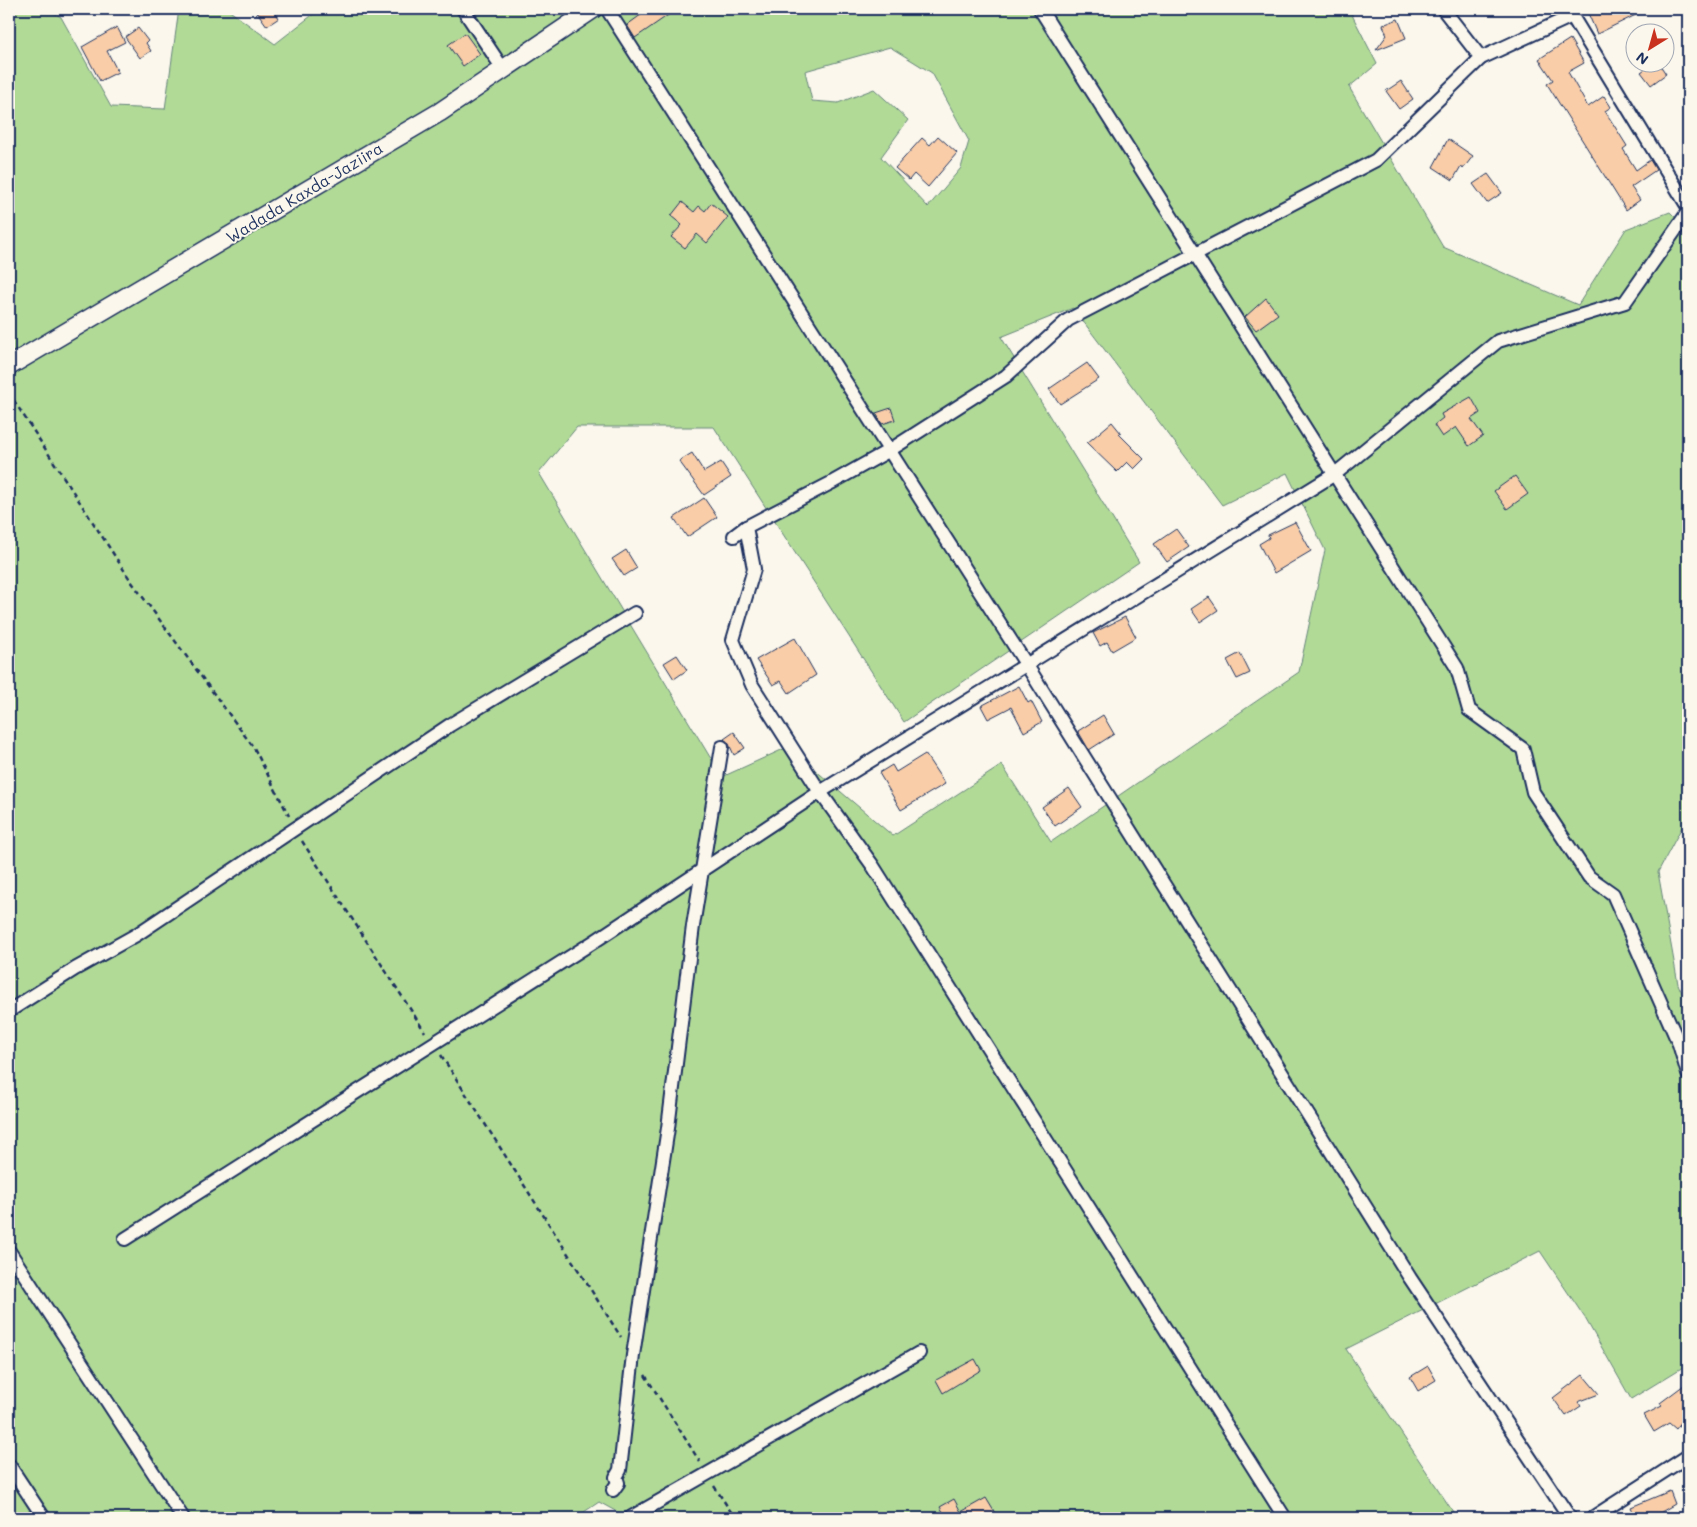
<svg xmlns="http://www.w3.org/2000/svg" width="1697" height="1527" viewBox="0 0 1697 1527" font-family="Mali,sans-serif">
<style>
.green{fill:#b1da97;stroke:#66847a;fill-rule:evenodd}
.building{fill:#f9cda8;stroke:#1b2f5e}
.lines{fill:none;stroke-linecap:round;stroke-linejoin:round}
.street-casing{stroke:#1b2f5e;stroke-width:16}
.secondary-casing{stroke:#1b2f5e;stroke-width:21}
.path{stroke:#1b2f5e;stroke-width:2.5;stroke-dasharray:5 4;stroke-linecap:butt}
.street{stroke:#fbf7ec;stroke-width:12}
.secondary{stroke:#fbf7ec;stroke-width:18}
.labels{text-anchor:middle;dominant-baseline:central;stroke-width:4;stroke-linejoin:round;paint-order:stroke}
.street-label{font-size:16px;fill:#1b2f5e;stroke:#fbf7ec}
</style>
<rect width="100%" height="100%" fill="#fbf7ec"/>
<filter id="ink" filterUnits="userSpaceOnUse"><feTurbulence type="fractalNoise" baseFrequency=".02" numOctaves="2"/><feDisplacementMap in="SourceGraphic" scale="10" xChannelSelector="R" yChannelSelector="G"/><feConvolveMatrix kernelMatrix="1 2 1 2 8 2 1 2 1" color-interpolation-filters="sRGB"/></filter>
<g filter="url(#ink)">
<path class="green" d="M9,9H47L61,17L111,107L165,109L179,9H227L275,44L320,9H1349L1377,64L1349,87L1443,247L1578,305L1626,229L1670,212L1688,230V824L1683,825L1658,872L1678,984L1688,1006V1364L1631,1399L1585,1318L1540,1251L1346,1349L1457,1518H628L599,1502L575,1518H9ZM890,47L932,73L969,141L961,168L928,207L881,157L908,120L874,89L838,103L812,101L805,71ZM1073,308L1222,505L1287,473L1325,550L1299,672L1051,842L1002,765L893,836L788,747L722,777L539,473L577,427H714L904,722L1139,562L1001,337Z"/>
<g class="building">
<polygon points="255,9 273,9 279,18 267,26"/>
<polygon points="649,9 677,9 635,38 627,25"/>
<polygon points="1597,9 1648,9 1597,34 1588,13"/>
<polygon points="1398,19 1406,38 1376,50 1387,35 1383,25"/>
<polygon points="117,27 125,42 107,51 118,72 100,81 82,47"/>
<polygon points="138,28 148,41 146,43 151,51 140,58 125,37"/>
<polygon points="465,33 480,54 463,66 448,45"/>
<polygon points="1570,39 1584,63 1568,72 1588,107 1604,96 1611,107 1605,111 1627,146 1623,149 1636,170 1650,160 1656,170 1631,187 1640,200 1626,210 1547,84 1553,80 1539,59"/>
<polygon points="1655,62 1658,62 1666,74 1651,85 1641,72"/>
<polygon points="1401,81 1413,99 1399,109 1386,91"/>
<polygon points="938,136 957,153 928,187 914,174 909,180 895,168 922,138 930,145"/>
<polygon points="1448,139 1473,156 1463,169 1461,166 1453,180 1433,167"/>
<polygon points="1488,174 1502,193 1487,203 1473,184"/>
<polygon points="682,202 694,212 699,206 705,211 711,203 728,217 707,243 697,234 685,248 671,237 682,225 671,216"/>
<polygon points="1266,298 1278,314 1256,330 1245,317"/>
<polygon points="1087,363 1099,379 1060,404 1049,389"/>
<polygon points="1471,397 1480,413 1471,419 1483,436 1469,446 1456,427 1442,437 1434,425 1443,418 1441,414"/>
<polygon points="891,408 895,420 882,424 876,413"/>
<polygon points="1112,422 1121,433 1119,434 1144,459 1134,469 1127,462 1117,472 1087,443"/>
<polygon points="692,453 704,472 721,462 731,477 704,495 679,461"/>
<polygon points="1515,476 1528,494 1507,509 1494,491"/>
<polygon points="704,498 717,517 687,537 674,518"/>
<polygon points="1295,522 1311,551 1274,573 1259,544 1269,538 1268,535"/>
<polygon points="1176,529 1189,547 1167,562 1154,544"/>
<polygon points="626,550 637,568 624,576 612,559"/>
<polygon points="1209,597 1218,610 1200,622 1191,609"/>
<polygon points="1125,617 1136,637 1112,651 1107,642 1100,646 1093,633"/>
<polygon points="795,638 816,675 789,693 781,681 773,685 756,660"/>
<polygon points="1240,653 1250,673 1237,679 1227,660"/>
<polygon points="677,655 687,670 674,679 664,663"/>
<polygon points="1019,686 1028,703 1031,701 1042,722 1024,732 1011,707 988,719 981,706"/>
<polygon points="1103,715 1114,734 1089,750 1078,731"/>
<polygon points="734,732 745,748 734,755 729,744 724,739"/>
<polygon points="925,754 945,784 901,810 879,773 892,765 896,772"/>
<polygon points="1069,788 1082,807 1055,826 1042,807"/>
<polygon points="975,1359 981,1370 943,1393 936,1380"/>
<polygon points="1428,1366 1436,1380 1418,1391 1410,1377"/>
<polygon points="1583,1375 1599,1394 1578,1402 1581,1406 1566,1416 1553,1398"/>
<polygon points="1688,1382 1688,1413 1676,1429 1669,1423 1654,1432 1644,1415 1662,1406 1660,1403"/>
<polygon points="1670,1491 1675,1504 1651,1518 1636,1518 1631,1507"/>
<polygon points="986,1498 998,1518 947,1518 940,1507 954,1499 961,1512"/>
</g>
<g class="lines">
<defs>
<g id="street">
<polyline points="463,9 503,69"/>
<polyline points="607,9 1026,664 1410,1278 1570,1518"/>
<polyline points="1040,9 1457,668 1469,710 1523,749 1533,792 1589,877 1613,894 1679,1044 1688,1074"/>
<polyline points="1443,9 1481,58 1572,16 1688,207"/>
<polyline points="1481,58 1376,160 1068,320 1006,376 890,450 831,483 746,527 754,569 733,640 752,685 820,792 1335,474 1498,341 1625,302 1688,212"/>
<polyline points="734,536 746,527"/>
<polyline points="9,1011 75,969 136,935 450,725 635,613"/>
<polyline points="125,1239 595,941 820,792 873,866 1285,1518"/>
<polyline points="9,1251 183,1518"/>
<polyline points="9,1465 44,1518"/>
<polyline points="613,1490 618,1483 616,1477 620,1470 633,1355 668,1128 693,926 722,747"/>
<polyline points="630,1518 919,1353"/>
<polyline points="1592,1518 1688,1456"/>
</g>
<polyline id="secondary" points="9,366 440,112 593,9"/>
</defs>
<use href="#street" class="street-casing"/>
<use href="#secondary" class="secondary-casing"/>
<g class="path">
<polyline points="9,393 131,581 254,748 289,816"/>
<polyline points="302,841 425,1032"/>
<polyline points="441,1055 621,1337"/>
<polyline points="645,1375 700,1462"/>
<polyline points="714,1486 735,1518"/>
</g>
<use href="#street" class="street"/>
<use href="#secondary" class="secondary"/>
</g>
</g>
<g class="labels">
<g class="street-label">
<text transform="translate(304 192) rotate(-31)">Wadada Kaxda-Jaziira</text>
</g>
</g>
<rect width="1697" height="1527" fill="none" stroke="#fbf7ec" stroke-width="30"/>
<rect x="15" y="15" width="1667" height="1497" fill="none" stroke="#1b2f5e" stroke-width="2" filter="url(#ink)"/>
<g transform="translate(1650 48) rotate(217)"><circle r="24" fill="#fbf7ec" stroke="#a1a7b3"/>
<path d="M0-4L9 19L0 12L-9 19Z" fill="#c8321e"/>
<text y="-8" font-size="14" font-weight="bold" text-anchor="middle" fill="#1b2f5e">N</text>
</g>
</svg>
